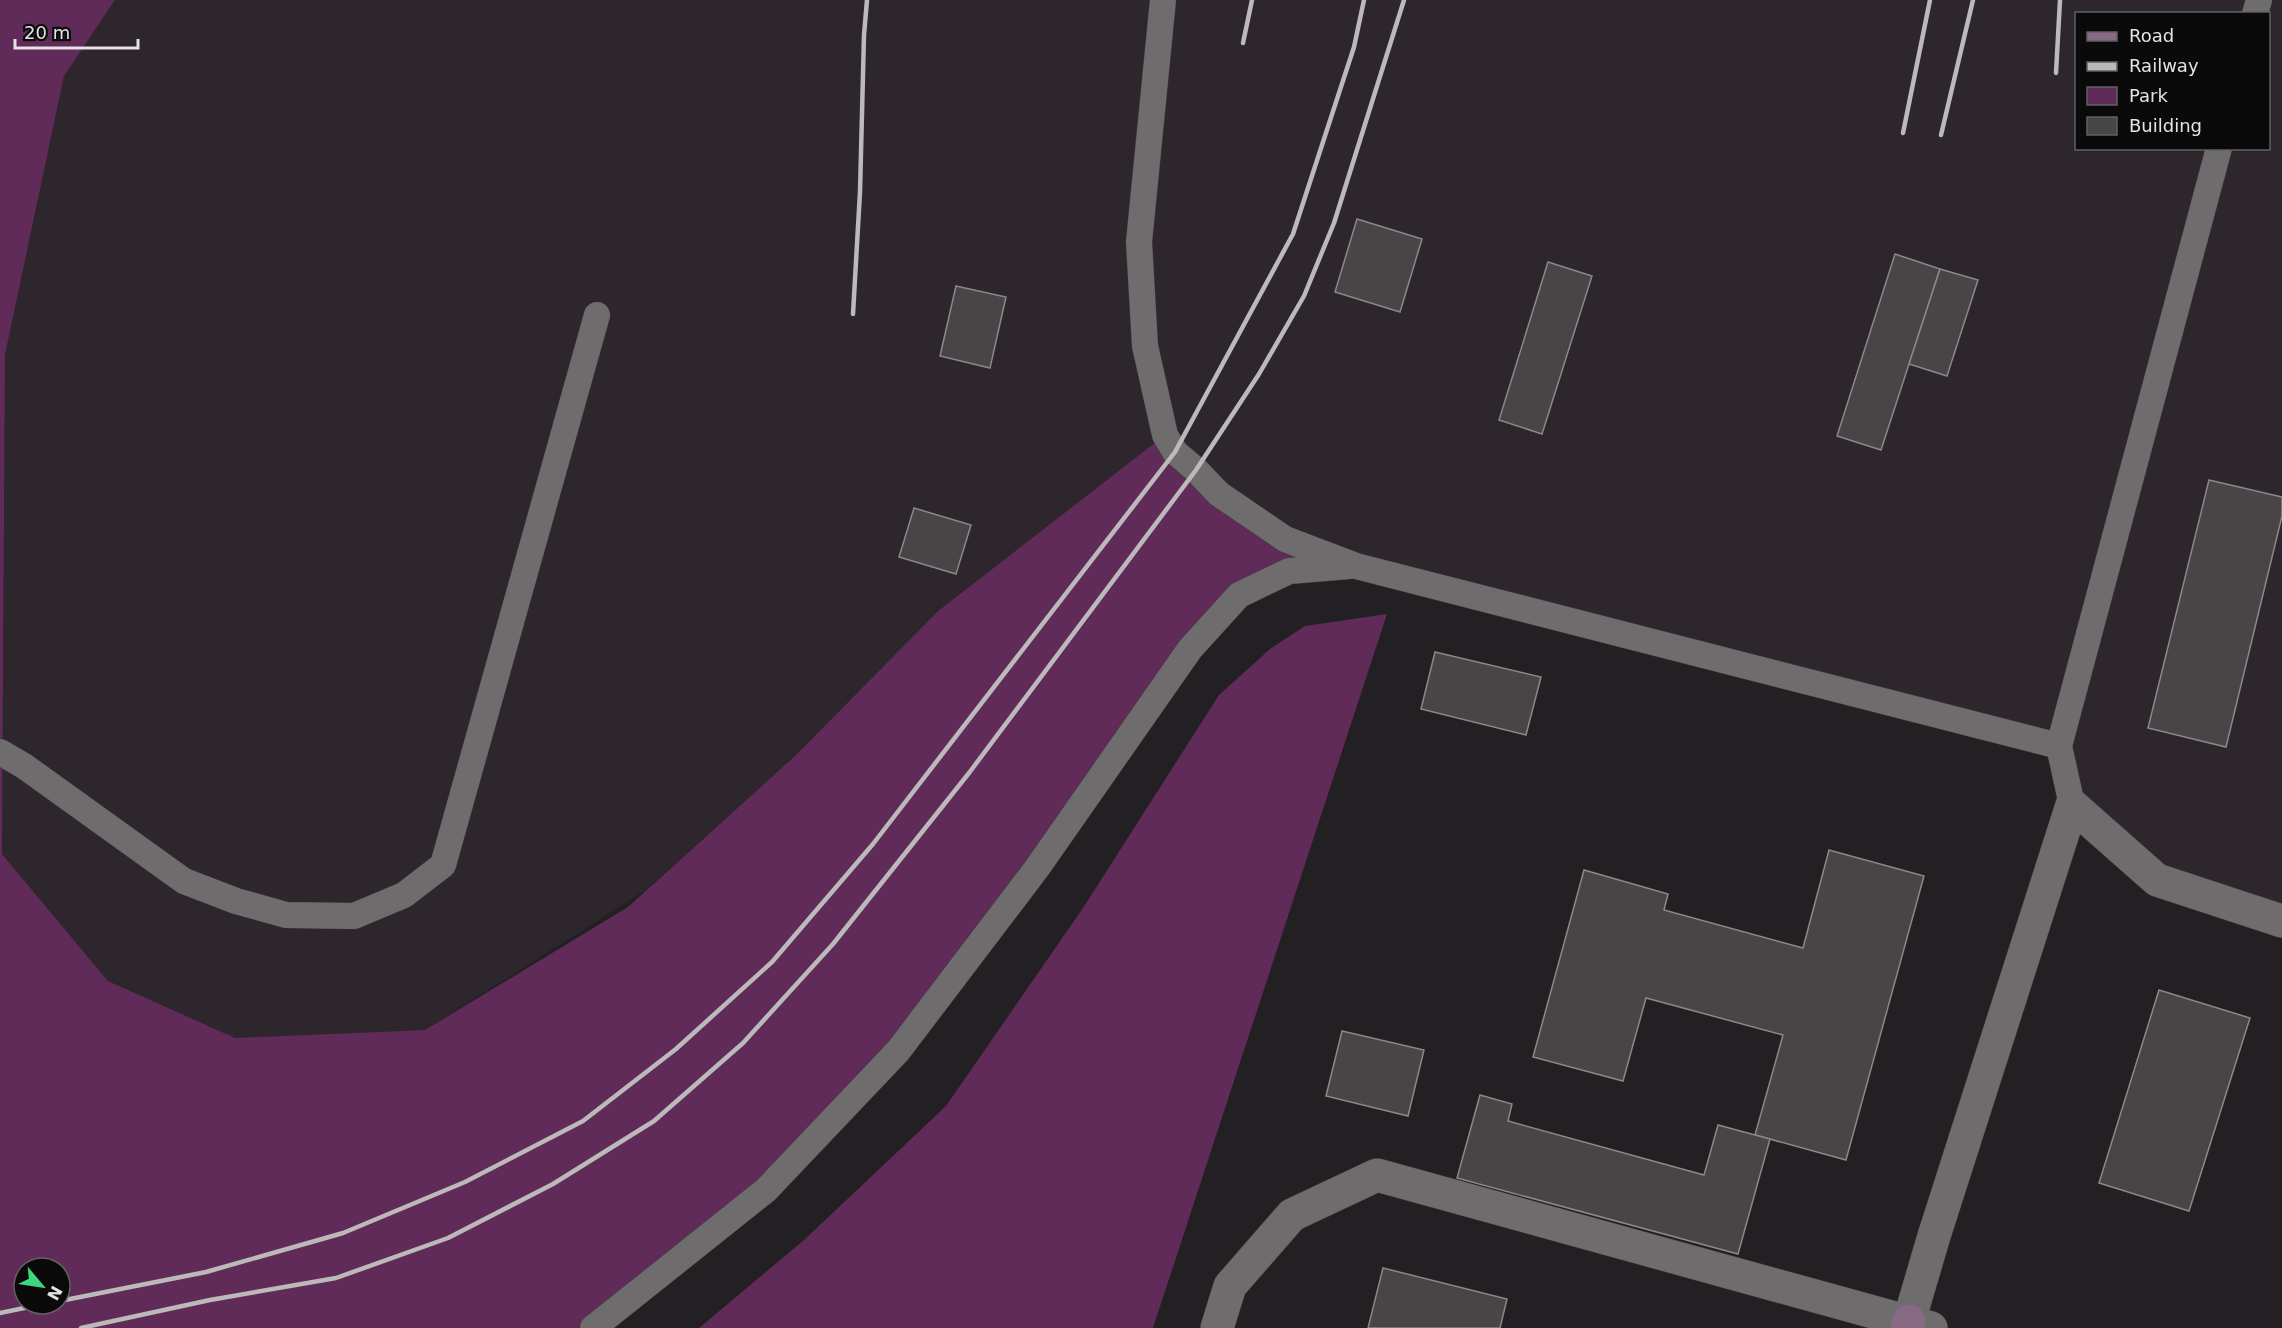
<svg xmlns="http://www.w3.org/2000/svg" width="2282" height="1328" viewBox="0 0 2282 1328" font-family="'DejaVu Sans',sans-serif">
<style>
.built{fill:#2d262c;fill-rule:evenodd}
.green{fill:#602b58;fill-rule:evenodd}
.building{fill:#484547;stroke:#8b888a;stroke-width:1.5}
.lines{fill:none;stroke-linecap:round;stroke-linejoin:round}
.lane-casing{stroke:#3c3a3b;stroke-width:27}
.street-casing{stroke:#3c3a3b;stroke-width:34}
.secondary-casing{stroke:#3c3a3b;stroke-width:34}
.lane{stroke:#6f6c6e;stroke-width:26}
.street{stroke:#6f6c6e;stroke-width:33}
.secondary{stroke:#886983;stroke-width:33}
.rail{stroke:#bbb9ba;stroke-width:4.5}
</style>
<rect width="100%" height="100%" fill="#222022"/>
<path class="built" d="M115,0H2282V921L2157,880L2072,805L2058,746L1285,539L1165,435L938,611L796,755L646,890L425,1030L235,1039L108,981L2,854L5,355L64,76ZM2076,14H2268V148H2076Z"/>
<g class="green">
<path d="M0,0H115L64,76L5,355L2,854L108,981L235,1038L425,1030L628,907L796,755L938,611L1165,435L1219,494L1356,566L1239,595L1037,868L766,1190L593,1328H0ZM24,1268H60V1304H24Z"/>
<polygon points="1387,614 1153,1328 699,1328 804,1240 946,1106 1083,908 1219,695 1270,649 1305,626"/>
</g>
<g class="building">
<polygon points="1357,219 1422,239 1400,312 1335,292"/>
<polygon points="1895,254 1940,269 1881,450 1837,436"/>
<polygon points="1548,262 1592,276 1542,434 1499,420"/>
<polygon points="1940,269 1978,280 1947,376 1909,364"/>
<polygon points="956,286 1006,297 990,368 940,356"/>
<polygon points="2209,480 2282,497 2282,516 2226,747 2148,728"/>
<polygon points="914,508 971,525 956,574 899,557"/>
<polygon points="1435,652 1541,677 1526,735 1421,709"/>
<polygon points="1829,850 1924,876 1846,1160 1755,1135 1783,1035 1646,998 1623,1081 1533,1057 1584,870 1668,894 1664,910 1803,948"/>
<polygon points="2159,990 2250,1018 2189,1211 2099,1183"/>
<polygon points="1342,1031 1424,1050 1408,1116 1326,1096"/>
<polygon points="1480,1095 1512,1104 1508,1121 1704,1175 1718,1125 1770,1139 1738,1254 1457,1178"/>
<polygon points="1383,1268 1507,1299 1500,1328 1368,1328"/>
</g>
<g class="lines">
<defs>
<g id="lane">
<polyline points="1163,0 1139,242 1145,346 1165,435 1175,452 1196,470 1219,494 1285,539 1356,566 2059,746"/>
<polyline points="2255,14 2259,0"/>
<polyline points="0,752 24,766 184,881 236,901 286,915 354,916 404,895 443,865 597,315"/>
<polyline points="2072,805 2059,746 2219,148"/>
<polyline points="593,1328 766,1190 898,1051 1037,868 1190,649 1239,595 1289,571 1349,566"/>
</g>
<g id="street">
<polyline points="1909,1321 1934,1236 2072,805 2157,880 2282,921"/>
<polyline points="1217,1328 1230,1286 1292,1215 1377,1175 1931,1328"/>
</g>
<polyline id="secondary" points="1907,1328 1909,1321"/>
</defs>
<use href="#lane" class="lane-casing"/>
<use href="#street" class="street-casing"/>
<use href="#secondary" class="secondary-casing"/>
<use href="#lane" class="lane"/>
<use href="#street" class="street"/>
<use href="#secondary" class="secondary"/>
<g class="rail">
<polyline points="1243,43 1252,0"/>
<polyline points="2056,73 2060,0"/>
<polyline points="1903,133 1930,0"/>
<polyline points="1941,135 1973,0"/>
<polyline points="853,314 860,192 864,35 867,0"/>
<polyline points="60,1301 206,1272 343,1233 465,1182 583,1121 676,1049 772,962 873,844 1175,452 1293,234 1354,47 1364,0"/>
<polyline points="0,1313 43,1304"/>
<polyline points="81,1328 210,1300 336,1278 448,1238 553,1184 654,1121 743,1043 833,944 969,773 1196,470 1259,374 1304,296 1334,223 1404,0"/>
</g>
</g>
<rect x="2075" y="12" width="195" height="138" fill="#0b0a0b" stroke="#626061" stroke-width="1.5"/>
<rect x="2087" y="32" width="30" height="9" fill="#886983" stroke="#626061" stroke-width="1.5"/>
<text x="2129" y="42" font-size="18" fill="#e4e2e3">Road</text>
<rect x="2087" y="62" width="30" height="9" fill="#bbb9ba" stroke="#626061" stroke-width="1.5"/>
<text x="2129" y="72" font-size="18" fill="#e4e2e3">Railway</text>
<rect x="2087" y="87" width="30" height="18" fill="#602b58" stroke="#626061" stroke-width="1.5"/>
<text x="2129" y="102" font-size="18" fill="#e4e2e3">Park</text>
<rect x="2087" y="117" width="30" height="18" fill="#484547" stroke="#626061" stroke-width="1.5"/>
<text x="2129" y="132" font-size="18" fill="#e4e2e3">Building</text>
<g transform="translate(42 1286) rotate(119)"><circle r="28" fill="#0b0a0b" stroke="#626061" stroke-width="1.5"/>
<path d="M0-4.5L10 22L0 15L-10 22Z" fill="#3dd77e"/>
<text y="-9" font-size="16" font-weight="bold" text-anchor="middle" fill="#e4e2e3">N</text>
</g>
<path d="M15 39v9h123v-9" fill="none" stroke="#e4e2e3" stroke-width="3"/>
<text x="24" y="39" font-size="18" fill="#e4e2e3" stroke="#0b0a0b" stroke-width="4.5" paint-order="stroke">20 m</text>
</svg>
